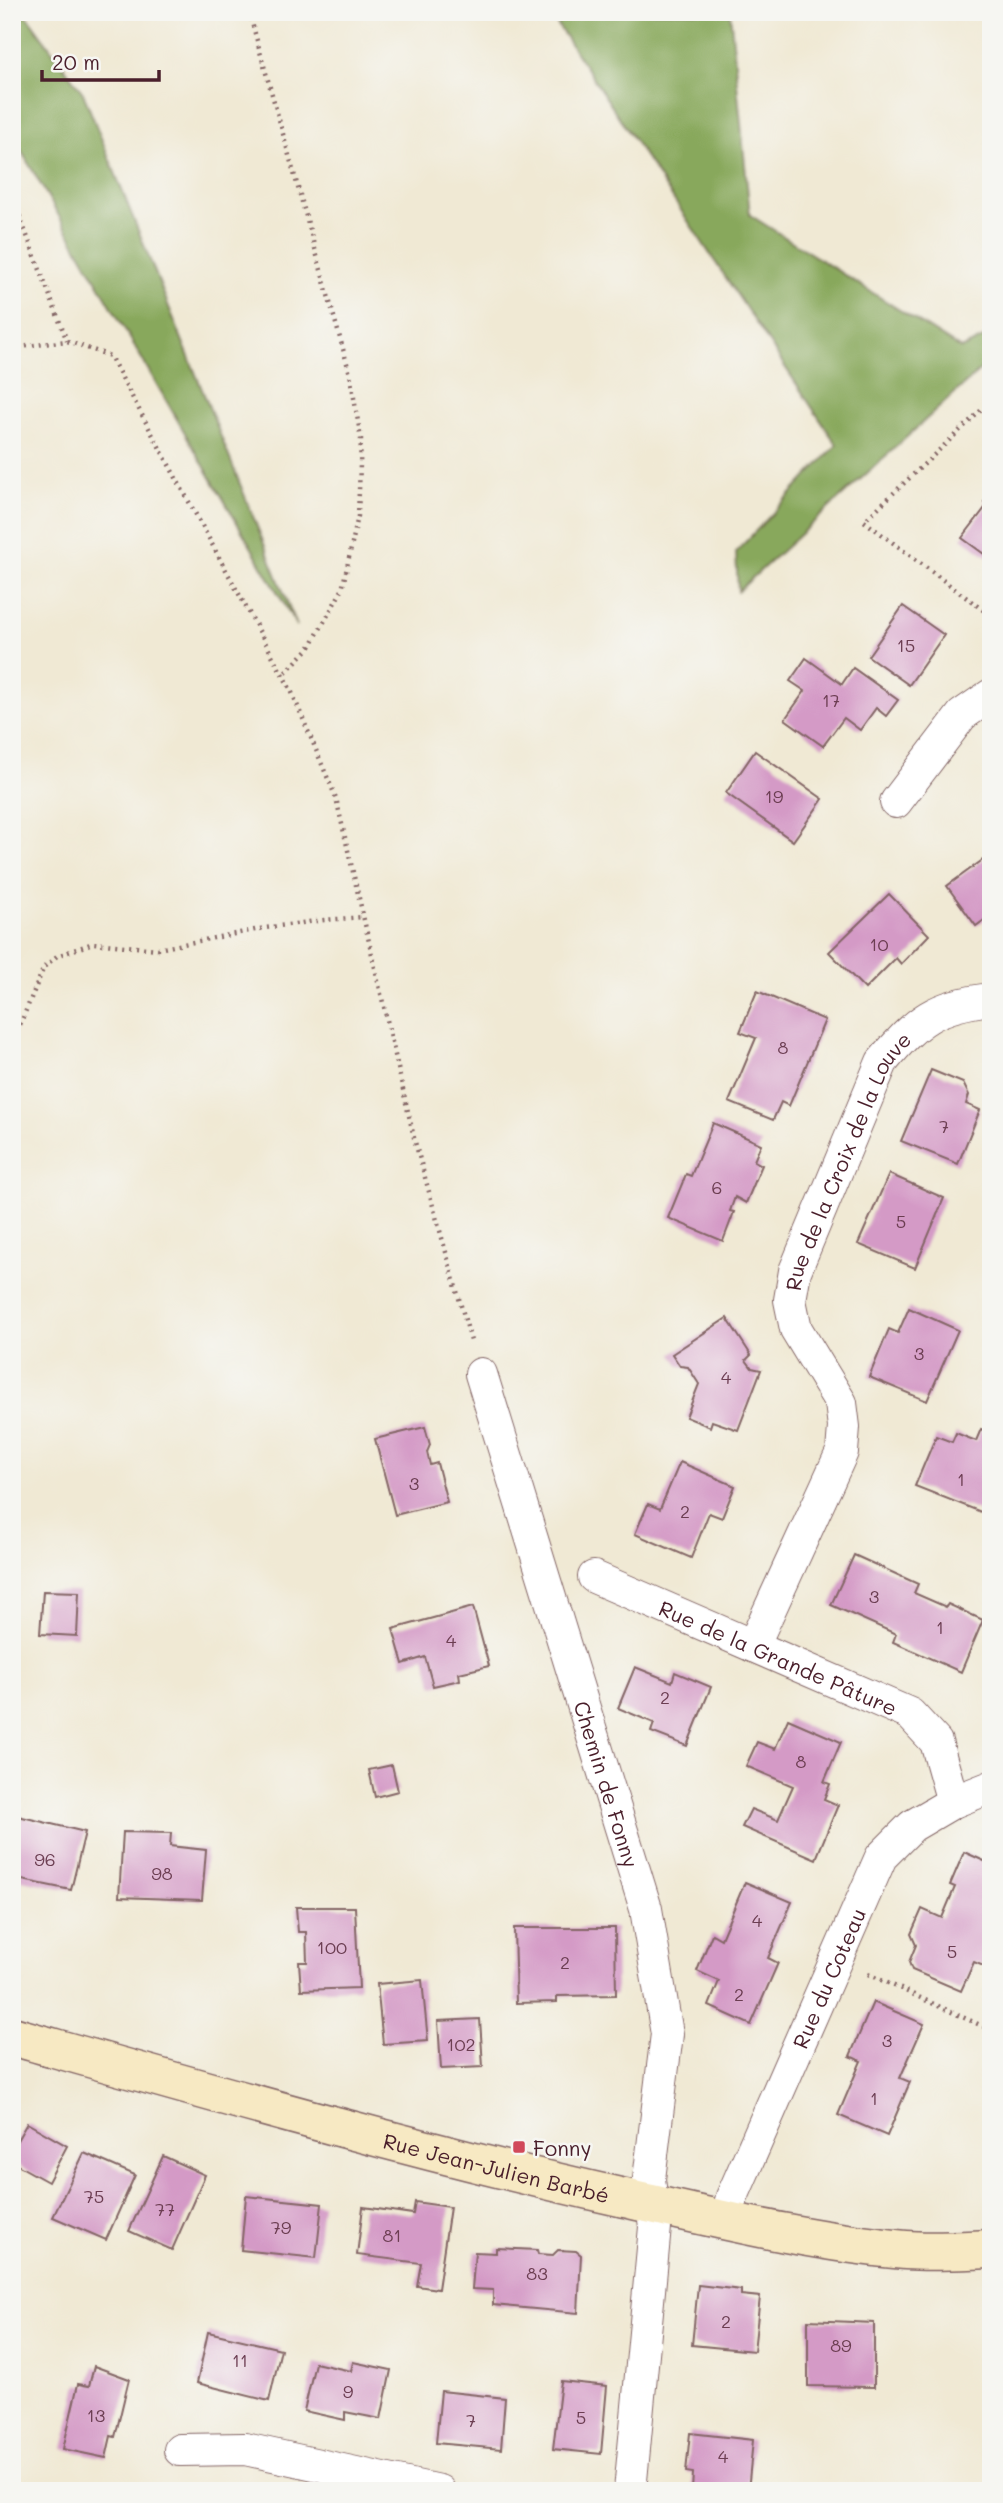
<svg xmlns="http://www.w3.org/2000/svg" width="1003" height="2503" viewBox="0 0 1003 2503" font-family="Mali,sans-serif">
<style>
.forest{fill:#88a85c;stroke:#696444;stroke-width:2}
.building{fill:#d49ac6}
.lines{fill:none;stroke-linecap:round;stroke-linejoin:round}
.street-casing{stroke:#846666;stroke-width:34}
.secondary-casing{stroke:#846666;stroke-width:41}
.path{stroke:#846666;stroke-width:4.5;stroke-dasharray:2 5;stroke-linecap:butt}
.street{stroke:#fff;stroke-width:32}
.secondary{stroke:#f7e9c3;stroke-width:38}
.poi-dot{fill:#d1495b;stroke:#f6f6f2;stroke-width:2.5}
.labels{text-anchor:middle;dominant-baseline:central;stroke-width:5;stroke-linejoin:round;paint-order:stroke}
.number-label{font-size:18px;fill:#6c3e52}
.street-label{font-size:21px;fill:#4a1f2b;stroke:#f6f6f2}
.poi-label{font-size:21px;fill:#4a1f2b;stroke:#f6f6f2;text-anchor:start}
</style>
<rect width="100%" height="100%" fill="#f6f6f2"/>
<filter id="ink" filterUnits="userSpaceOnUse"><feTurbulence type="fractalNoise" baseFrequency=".0143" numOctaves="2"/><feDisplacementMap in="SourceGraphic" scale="14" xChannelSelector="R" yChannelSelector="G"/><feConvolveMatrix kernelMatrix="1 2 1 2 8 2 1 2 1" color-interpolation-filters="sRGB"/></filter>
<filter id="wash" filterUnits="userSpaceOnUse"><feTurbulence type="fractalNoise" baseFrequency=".00686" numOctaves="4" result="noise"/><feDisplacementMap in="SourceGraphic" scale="28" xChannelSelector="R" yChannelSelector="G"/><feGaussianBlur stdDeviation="1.57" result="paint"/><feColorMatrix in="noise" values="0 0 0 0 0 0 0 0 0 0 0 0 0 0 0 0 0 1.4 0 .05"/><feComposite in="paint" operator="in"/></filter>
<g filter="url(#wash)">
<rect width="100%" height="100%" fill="#f0e9d4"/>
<g class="forest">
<polygon points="12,12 24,12 83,93 297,626 12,135"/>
<polygon points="549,12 730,12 750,215 961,349 991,334 991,360 738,591 736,552 837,445"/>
</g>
<g id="blocks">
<g class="building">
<polygon points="991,493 991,559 962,538 988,504 984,502"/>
<polygon points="903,606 944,635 909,685 868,656"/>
<polygon points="806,658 842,684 853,668 898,700 886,716 876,708 860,730 844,718 823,746 785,719 805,691 790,681"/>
<polygon points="755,751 823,799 793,841 726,793"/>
<polygon points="991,854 991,915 976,926 947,886"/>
<polygon points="889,894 929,935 901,964 896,958 865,989 829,952"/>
<polygon points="757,991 825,1020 789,1106 781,1102 773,1120 729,1102 756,1038 740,1032"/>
<polygon points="931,1070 963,1083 969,1095 966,1104 980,1110 958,1164 901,1141"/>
<polygon points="713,1123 761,1144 754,1161 762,1165 746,1203 735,1197 730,1211 734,1212 723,1241 668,1218 686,1174 691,1176"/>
<polygon points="889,1174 944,1198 915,1268 858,1244"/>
<polygon points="909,1308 958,1330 927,1401 869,1377 889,1329 898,1333"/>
<polygon points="727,1318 751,1355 746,1360 752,1368 761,1370 738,1430 712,1421 710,1427 686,1417 699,1384 688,1367 680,1366 672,1354"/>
<polygon points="425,1427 430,1445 427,1452 430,1465 437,1463 447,1502 395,1515 375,1439"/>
<polygon points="981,1429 991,1433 991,1501 986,1514 915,1486 936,1436 952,1442 956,1433 976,1441"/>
<polygon points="680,1462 735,1486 722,1518 709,1513 691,1558 635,1534 648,1504 660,1509"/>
<polygon points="854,1555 918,1584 914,1593 946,1607 948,1604 983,1620 961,1672 893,1642 896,1634 831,1605"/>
<polygon points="43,1591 79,1592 77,1636 40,1634"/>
<polygon points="473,1607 489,1666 459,1673 460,1680 433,1686 425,1657 403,1664 393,1629"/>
<polygon points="635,1667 672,1682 675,1672 711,1687 687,1746 651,1732 654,1723 618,1708"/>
<polygon points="788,1719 841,1742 824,1782 830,1784 824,1799 838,1805 816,1859 742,1827 751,1809 778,1820 793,1786 746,1766 757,1742 775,1749"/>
<polygon points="392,1765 398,1791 375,1797 369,1770"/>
<polygon points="18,1816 85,1832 71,1890 12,1878 12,1840"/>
<polygon points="123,1832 171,1833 170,1846 206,1850 202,1900 119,1897"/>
<polygon points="964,1852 991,1864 991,1928 987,1937 991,1939 991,1956 986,1967 974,1962 961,1991 912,1970 909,1962 916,1945 911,1934 922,1909 942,1918 955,1887 950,1885"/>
<polygon points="745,1882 792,1902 768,1958 778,1963 751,2025 709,2006 719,1981 697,1971 712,1934 721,1939"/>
<polygon points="296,1907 355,1907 359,1988 301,1990 299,1962 307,1962 306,1932 298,1932"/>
<polygon points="514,1928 615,1928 616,1995 557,1996 557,2002 516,2003"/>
<polygon points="422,1980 428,2041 383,2044 377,1984"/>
<polygon points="873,2002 924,2024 900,2078 910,2082 887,2136 838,2115 861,2061 850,2056"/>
<polygon points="480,2019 483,2067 441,2069 438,2021"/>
<polygon points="27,2123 67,2146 48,2182 12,2162 12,2149"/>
<polygon points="84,2153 135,2175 106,2240 53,2217"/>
<polygon points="163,2156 205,2175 172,2250 129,2231"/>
<polygon points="246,2196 322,2204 316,2258 241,2250"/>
<polygon points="415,2202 450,2207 438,2289 417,2286 421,2263 357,2255 363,2207 413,2214"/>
<polygon points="496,2248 537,2250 538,2254 553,2255 558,2250 576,2251 581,2255 578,2313 493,2305 493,2290 472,2289 475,2252 496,2253"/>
<polygon points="698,2285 741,2290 741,2295 760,2297 754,2351 692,2345"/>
<polygon points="808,2320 874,2323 874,2387 808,2386"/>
<polygon points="208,2332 281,2349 269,2401 197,2383"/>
<polygon points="353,2362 391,2370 381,2419 345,2412 345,2420 304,2411 315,2363 351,2371"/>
<polygon points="94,2366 129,2379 115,2437 111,2436 106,2458 63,2449 78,2384 89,2386"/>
<polygon points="561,2381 607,2386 601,2454 553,2449"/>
<polygon points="441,2391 505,2398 501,2449 436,2443"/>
<polygon points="690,2433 753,2440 748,2491 692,2491 693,2473 686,2472"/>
</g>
</g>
</g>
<g filter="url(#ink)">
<use href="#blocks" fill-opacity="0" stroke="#846666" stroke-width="2"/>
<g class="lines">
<defs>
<g id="street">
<polyline points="896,802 962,715 991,695"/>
<path id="s1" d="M481,1374L646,1909L667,2034L649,2179L655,2227L630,2491"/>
<path id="s2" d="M594,1577L910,1714L936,1742L953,1802"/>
<path id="s3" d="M753,1646L842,1452L844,1427L841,1403L796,1329L790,1300L795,1271L882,1062C918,1019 934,1006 991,999"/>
<path id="s4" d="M726,2221L732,2197L881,1857L912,1826L953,1802L991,1787"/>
<polyline points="180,2450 245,2449 439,2491"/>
</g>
<g id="secondary">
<path id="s5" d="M12,2036C214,2093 416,2151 620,2197C715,2218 810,2242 906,2250C934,2252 963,2250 991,2249"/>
</g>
</defs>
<use href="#street" class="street-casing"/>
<use href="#secondary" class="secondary-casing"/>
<g class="path">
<polyline points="249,12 350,374 361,439 358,516 342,590 310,647 283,675"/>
<polyline points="12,196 67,341"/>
<polyline points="12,348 67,341 110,356 291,690 336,798 415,1142 471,1341"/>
<polyline points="991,401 864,521 991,616"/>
<polyline points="12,1044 44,967 57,956 93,943 158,949 265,928 324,920 364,917"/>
<polyline points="868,1974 991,2030"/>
</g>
<use href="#street" class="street"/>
<use href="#secondary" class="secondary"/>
</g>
</g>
<rect class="poi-dot" x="512" y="2140" width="14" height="14" rx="3.5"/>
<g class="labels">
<g class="number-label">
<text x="906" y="645">15</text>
<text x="831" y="700">17</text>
<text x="774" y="796">19</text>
<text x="879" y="944">10</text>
<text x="783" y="1047">8</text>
<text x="944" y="1126">7</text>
<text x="717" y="1187">6</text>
<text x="901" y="1221">5</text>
<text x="919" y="1353">3</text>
<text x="726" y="1377">4</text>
<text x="961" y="1479">1</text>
<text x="414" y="1483">3</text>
<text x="685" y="1511">2</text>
<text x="874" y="1596">3</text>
<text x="940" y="1627">1</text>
<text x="451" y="1640">4</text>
<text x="665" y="1697">2</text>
<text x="801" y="1761">8</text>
<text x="45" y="1859">96</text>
<text x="162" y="1873">98</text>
<text x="757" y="1920">4</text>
<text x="332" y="1947">100</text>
<text x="952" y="1951">5</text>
<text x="565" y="1962">2</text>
<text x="739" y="1994">2</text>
<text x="887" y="2040">3</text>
<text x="461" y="2044">102</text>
<text x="874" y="2098">1</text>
<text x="94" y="2196">75</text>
<text x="165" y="2209">77</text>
<text x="281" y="2227">79</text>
<text x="392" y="2235">81</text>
<text x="537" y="2273">83</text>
<text x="726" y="2321">2</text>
<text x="841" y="2345">89</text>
<text x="240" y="2360">11</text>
<text x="348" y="2391">9</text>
<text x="96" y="2415">13</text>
<text x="581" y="2417">5</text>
<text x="471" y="2420">7</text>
<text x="723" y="2456">4</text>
</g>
<g class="street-label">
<text stroke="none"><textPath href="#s3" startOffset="530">Rue de la Croix de la Louve</textPath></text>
<text stroke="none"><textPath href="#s2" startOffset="201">Rue de la Grande Pâture</textPath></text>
<text stroke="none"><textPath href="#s1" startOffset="429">Chemin de Fonny</textPath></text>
<text stroke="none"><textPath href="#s4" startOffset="264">Rue du Coteau</textPath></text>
<text stroke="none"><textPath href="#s5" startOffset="502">Rue Jean-Julien Barbé</textPath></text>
</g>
<g class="poi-label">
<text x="533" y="2147">Fonny</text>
</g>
</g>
<rect width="1003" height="2503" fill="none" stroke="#f6f6f2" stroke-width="42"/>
<path d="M42 70v10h117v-10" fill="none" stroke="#4a1f2b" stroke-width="3.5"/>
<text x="52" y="70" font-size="21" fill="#4a1f2b" stroke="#f6f6f2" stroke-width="5" paint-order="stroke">20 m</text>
</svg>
